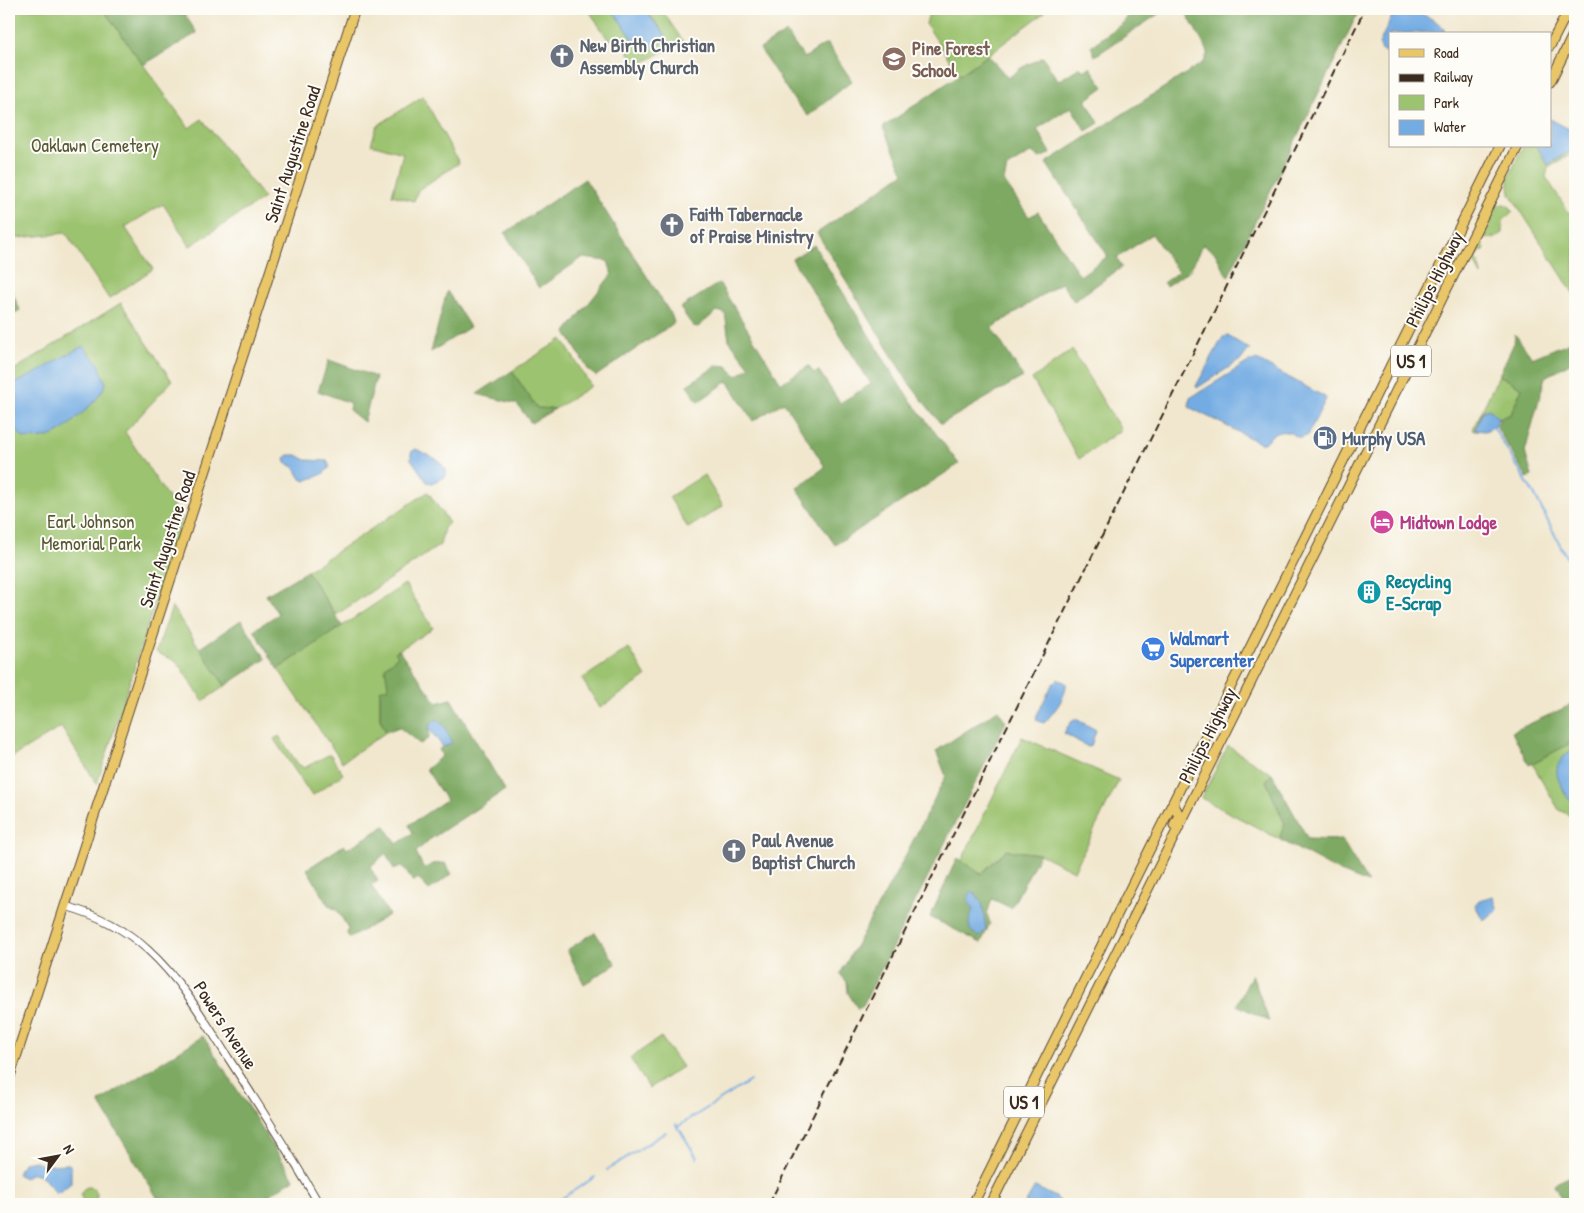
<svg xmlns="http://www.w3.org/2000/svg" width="1584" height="1213" viewBox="0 0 1584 1213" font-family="'Patrick Hand',sans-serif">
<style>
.green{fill:#9cc36f;stroke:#6c7646}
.forest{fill:#7da962;stroke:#5c6a40}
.water{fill:#73ace3;stroke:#576b80}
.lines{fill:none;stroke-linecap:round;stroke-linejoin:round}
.stream{stroke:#73ace3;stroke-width:2}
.minor-casing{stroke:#564638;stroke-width:9}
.major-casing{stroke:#564638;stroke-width:11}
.minor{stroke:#fff;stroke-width:7}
.major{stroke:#e9c769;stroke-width:9}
.rail{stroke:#3b2a1e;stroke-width:2;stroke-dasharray:8 4;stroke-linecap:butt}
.labels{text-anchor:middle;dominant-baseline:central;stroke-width:4;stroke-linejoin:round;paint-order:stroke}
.shield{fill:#fdfcf7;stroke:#75695f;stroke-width:1}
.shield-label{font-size:18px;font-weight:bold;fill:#3b2a1e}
.worship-label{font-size:19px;font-weight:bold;fill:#5b616d;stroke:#fdfcf7;text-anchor:start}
.education-label{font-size:19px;font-weight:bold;fill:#785e54;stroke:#fdfcf7;text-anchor:start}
.park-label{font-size:19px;fill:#585836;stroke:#fdfcf7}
.street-label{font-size:19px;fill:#3b2a1e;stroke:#fdfcf7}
.service-label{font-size:19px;font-weight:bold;fill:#4e5e75;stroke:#fdfcf7;text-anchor:start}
.hotel-label{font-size:19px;font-weight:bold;fill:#b23c85;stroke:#fdfcf7;text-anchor:start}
.culture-label{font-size:19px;font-weight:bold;fill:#0d838f;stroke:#fdfcf7;text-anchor:start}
.shop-label{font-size:19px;font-weight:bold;fill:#366cbe;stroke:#fdfcf7;text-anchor:start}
</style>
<rect width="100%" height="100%" fill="#fdfcf7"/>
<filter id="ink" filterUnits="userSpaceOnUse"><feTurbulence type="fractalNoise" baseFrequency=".02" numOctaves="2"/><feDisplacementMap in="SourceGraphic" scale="10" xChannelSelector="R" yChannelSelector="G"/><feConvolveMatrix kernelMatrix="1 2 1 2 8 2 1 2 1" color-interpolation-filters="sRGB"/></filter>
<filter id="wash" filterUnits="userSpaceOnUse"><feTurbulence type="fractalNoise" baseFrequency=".0096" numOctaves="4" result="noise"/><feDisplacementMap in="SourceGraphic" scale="20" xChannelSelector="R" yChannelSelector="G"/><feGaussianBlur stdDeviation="1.12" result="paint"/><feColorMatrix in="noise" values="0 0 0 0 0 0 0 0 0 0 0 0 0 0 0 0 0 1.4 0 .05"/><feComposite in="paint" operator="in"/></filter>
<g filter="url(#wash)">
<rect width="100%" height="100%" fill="#f1e7ce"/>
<g class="green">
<polygon points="9,9 103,9 189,128 202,119 264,198 190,246 163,204 125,227 153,269 109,299 66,233 9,239"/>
<polygon points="588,9 611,9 642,51 660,27 644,9 661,9 683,41 637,66 618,35 609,41"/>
<polygon points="930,9 1043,9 1045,12 960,76 926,24"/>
<polygon points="423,96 459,163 418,190 414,201 392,195 403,153 371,144 377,126"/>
<polygon points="1523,146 1537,146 1548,165 1575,148 1575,152 1548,168 1546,177 1575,222 1575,296 1510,194 1508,178"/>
<polygon points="1504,204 1509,206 1513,212 1503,220 1503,233 1496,238 1484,238 1482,235 1497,205"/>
<polygon points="1477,243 1483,244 1485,249 1484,251 1480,250 1475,260 1479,262 1481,276 1475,263 1469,259"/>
<polygon points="121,303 172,381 125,432 182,519 97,784 61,727 9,759 9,373"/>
<polygon points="562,339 591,386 555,409 537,408 512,371"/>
<polygon points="1072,350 1121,430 1079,459 1032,379"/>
<polygon points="1499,375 1522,388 1511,414 1499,420 1498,417 1483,411 1475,430 1473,429"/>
<polygon points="704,475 723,506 688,528 669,497"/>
<polygon points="428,492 449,523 444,528 440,545 336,615 307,571"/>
<polygon points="405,584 433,628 396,652 398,656 388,687 380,691 380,719 386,732 342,762 278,669"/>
<polygon points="172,607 225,686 203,701 177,662 156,652"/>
<polygon points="629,648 646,677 600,708 582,679"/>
<polygon points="279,736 298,764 304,768 330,754 343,774 312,796 274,739"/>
<polygon points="1022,737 1119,780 1074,871 1040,854 1006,850 981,874 961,862"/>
<path d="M1575,741V748L1565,755C1562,773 1555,792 1575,802V818L1559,810L1532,763Z"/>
<polygon points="1228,746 1272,774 1266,781 1285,824 1279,839 1201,798"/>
<polygon points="661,1037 682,1067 649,1088 630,1058"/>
<circle cx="89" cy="1195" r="8"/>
</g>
<g class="forest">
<polygon points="103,9 181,9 197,33 143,65"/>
<polygon points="1133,9 1166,9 1095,56 1091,46 1123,23"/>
<polygon points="1184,9 1360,9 1228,277 1215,253 1203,244 1190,270 1166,286 1163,283 1178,272 1152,234 1117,258 1122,267 1074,301 1061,283 992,328 1023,377 941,424 908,382 817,233 904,173 883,127 988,55 1008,78 1021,68 1043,57 1058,81 1080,67 1084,71 1090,67 1104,87 1086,100 1099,123 1086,131 1071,107 1037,129 1051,153 1040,158 1032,152 1007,167 1004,181 1029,217 1038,212 1080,276 1108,256 1046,163 1204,62 1208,52"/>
<polygon points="786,32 804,58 827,43 852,81 808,116 794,100 760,49"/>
<polygon points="585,179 672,316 674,323 596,376 589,371 566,332 612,274 608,261 582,258 539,288 505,233"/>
<polygon points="814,245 902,389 959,464 835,545 797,488 825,467 784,402 753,421 728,381 698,402 687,385 718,365 727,366 737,376 750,367 729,340 725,313 717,311 698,327 693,326 680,308 719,283 781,383 809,366 814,373 819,371 840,403 871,384 792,259"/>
<polygon points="9,285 20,310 9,316"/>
<polygon points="447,291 470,327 431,352"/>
<polygon points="1515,334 1532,358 1575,340 1575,360 1545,377 1525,452 1532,476 1527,478 1497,428 1500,418 1511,414 1522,388 1499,375 1514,343"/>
<polygon points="329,360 376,377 364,422 349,410 350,403 318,391"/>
<polygon points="512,371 537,408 555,409 531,423 517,404 477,394"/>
<polygon points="307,571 342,626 278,669 254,630 278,614 266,595"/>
<polygon points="241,620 266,659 225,686 200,648"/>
<polygon points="399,650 437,703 451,699 505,790 429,840 416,852 424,869 432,864 445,863 452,874 429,890 418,878 413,882 402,865 394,870 386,853 370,867 378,881 371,885 389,915 350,938 347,934 348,928 337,910 329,906 307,869 344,845 347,849 385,826 397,844 413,833 409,825 446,800 426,769 442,756 439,749 452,743 429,726 429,738 420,744 399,727 386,732 380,719 380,690 388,687 385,667 398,656 395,652"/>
<polygon points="1575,703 1575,741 1529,765 1512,732"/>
<polygon points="998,710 1006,722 863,1005 858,1009 848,993 847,982 840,974 898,870 946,776 936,751"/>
<polygon points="1272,774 1308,839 1342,840 1368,883 1338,871 1279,839 1285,824 1266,781"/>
<polygon points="1006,850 1040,854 1011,908 992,899 987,914 990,923 981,943 930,917 957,858 981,874"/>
<polygon points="595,932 616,964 584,984 567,950"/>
<polygon points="1252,974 1269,1021 1237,1005"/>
<polygon points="203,1036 294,1179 255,1204 161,1204 99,1102"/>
<polygon points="1575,1174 1575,1204 1564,1204 1554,1184"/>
</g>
<g class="water">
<polygon points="611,9 644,9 666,36 666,40 642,51"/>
<path d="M1398,9C1413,10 1434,17 1445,29L1444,32L1390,34V53L1382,51L1379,44L1392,16Z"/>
<polygon points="1550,119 1575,132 1575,148 1548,165 1537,146 1550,146"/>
<polygon points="1228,336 1251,350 1247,351 1242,359 1197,388 1196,386 1223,337"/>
<path d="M83,346L99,364L106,384C97,401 92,404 79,416C60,434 50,441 23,438L9,420V385C36,376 57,359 83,346Z"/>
<path d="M1257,360L1325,397L1326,399L1307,436L1299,438C1285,428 1275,430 1264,443H1260L1189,407L1190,398L1250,361Z"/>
<polygon points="1489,409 1498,417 1496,426 1485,431 1475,430 1483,411"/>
<polygon points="416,449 438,460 446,470 446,476 432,483 427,482 411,459 411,452"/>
<polygon points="289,455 297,455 306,460 327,461 330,467 323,474 305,481 301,479 294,467 286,463 285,458"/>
<path d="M1058,679L1066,683C1067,697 1053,713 1044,723L1036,720L1037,715L1052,685Z"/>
<polygon points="437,719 445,727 452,743 443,747 429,729 429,726"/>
<polygon points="1076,719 1096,730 1091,746 1088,747 1064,733 1070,723"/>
<path d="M1575,748V802C1568,799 1565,794 1562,787C1551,768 1559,759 1575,748Z"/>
<polygon points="970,892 974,892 982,903 986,930 979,937 970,930 969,923 973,908 968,901"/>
<polygon points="1493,896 1498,910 1483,920 1475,905 1479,900"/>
<polygon points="36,1161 43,1165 69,1164 71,1166 71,1183 60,1192 56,1193 40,1174 30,1174 24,1178 17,1174 23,1163"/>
<polygon points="1035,1187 1056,1197 1063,1204 1025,1204"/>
</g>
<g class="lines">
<g class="stream">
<polyline points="1494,428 1534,494 1575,574"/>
<polyline points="676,1124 678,1129"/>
<polyline points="677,1127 750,1081"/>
<polyline points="680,1130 697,1158"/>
<polyline points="607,1170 666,1132"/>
<polyline points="553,1204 595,1177"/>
</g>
</g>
</g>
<g filter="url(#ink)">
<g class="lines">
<defs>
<path id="minor" d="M65,906C95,914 125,929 148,950C182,981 205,1021 229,1059C260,1107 291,1155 319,1204"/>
<g id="major">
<polyline points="1550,46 1569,9"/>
<polyline points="1550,82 1575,31"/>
<polyline points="1173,803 1179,815 1174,825"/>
<polyline points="9,1079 355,9"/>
<polyline points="973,1204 1500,146"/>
<polyline points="991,1204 1518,146"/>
</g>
</defs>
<use href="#minor" class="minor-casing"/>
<use href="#major" class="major-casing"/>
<use href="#minor" class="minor"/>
<use href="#major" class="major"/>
<polyline class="rail" points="769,1204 1365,9"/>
</g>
</g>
<defs>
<symbol id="church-disc" viewBox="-11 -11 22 22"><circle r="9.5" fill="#6b7280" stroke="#fdfcf7"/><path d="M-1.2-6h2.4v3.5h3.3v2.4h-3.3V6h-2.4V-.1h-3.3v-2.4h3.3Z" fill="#fff"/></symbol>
<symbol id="school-disc" viewBox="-11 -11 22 22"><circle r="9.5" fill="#8d6e63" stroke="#fdfcf7"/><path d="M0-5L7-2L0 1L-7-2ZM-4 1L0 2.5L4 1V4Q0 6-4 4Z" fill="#fff"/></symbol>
<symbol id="fuel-disc" viewBox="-11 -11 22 22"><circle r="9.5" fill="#5c6f8a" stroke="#fdfcf7"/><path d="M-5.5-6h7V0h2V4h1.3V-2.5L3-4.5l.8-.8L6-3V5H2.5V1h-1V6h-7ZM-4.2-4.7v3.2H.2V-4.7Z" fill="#fff"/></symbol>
<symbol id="hotel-disc" viewBox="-11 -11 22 22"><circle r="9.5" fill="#d1479c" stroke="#fdfcf7"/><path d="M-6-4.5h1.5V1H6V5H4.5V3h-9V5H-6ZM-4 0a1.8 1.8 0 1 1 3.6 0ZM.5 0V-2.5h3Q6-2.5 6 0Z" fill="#fff"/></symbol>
<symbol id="building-disc" viewBox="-11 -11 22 22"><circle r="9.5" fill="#0f9aa8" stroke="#fdfcf7"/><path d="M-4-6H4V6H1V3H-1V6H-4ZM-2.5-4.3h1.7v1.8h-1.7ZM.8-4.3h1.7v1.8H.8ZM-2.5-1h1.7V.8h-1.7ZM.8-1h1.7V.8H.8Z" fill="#fff"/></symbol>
<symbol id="supermarket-disc" viewBox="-11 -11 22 22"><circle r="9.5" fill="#3f7fe0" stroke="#fdfcf7"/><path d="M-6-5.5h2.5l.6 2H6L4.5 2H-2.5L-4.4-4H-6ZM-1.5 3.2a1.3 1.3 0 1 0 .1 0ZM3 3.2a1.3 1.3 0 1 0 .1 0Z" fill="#fff"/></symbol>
</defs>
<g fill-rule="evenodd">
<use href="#church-disc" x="548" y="42" width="28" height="28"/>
<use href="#school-disc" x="880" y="45" width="28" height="28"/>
<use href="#church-disc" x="658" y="211" width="28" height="28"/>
<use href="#fuel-disc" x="1311" y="424" width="28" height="28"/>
<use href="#hotel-disc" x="1368" y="508" width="28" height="28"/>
<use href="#building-disc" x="1355" y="578" width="28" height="28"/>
<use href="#supermarket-disc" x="1139" y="635" width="28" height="28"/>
<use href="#church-disc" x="720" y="837" width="28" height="28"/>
</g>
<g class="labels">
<g class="shield">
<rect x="1391" y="345.5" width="40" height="31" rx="4"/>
<rect x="1004" y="1086.5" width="40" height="31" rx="4"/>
</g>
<g class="shield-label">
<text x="1411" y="361">US 1</text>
<text x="1024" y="1102">US 1</text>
</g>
<g class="worship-label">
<text x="580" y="45">New Birth Christian<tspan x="580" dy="22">Assembly Church</tspan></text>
<text x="690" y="214">Faith Tabernacle<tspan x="690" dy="22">of Praise Ministry</tspan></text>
<text x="752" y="840">Paul Avenue<tspan x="752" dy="22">Baptist Church</tspan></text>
</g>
<g class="education-label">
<text x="912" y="48">Pine Forest<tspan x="912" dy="22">School</tspan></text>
</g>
<g class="park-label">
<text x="95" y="145">Oaklawn Cemetery</text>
<text x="91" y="521">Earl Johnson<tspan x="91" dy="22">Memorial Park</tspan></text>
</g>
<g class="street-label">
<text transform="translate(292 154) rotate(-72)">Saint Augustine Road</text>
<text transform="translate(1434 279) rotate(-63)">Philips Highway</text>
<text transform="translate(167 539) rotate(-72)">Saint Augustine Road</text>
<text transform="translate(1207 735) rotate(-63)">Philips Highway</text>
<text transform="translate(226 1025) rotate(57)">Powers Avenue</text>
</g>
<g class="service-label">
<text x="1342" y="438">Murphy USA</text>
</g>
<g class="hotel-label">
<text x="1400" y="522">Midtown Lodge</text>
</g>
<g class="culture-label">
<text x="1386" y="581">Recycling<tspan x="1386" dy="22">E-Scrap</tspan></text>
</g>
<g class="shop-label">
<text x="1170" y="638">Walmart<tspan x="1170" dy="22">Supercenter</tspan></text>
</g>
</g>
<rect width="1584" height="1213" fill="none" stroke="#fdfcf7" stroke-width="30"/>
<rect x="1389" y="32" width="162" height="115" fill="#fdfcf7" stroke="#afa8a0"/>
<rect x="1399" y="49" width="25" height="8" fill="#e9c769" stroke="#afa8a0"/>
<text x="1434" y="58" font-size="15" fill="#3b2a1e">Road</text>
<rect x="1399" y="74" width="25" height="8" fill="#3b2a1e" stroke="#afa8a0"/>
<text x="1434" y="82" font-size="15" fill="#3b2a1e">Railway</text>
<rect x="1399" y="95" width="25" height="15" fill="#9cc36f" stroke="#afa8a0"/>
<text x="1434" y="108" font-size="15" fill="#3b2a1e">Park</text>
<rect x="1399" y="120" width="25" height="15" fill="#73ace3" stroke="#afa8a0"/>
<text x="1434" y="132" font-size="15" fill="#3b2a1e">Water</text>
<g transform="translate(58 1156) rotate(58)" stroke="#fdfcf7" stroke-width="4" paint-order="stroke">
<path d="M0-4L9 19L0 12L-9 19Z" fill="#3b2a1e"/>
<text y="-8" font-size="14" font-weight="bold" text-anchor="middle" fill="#3b2a1e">N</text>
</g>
</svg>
